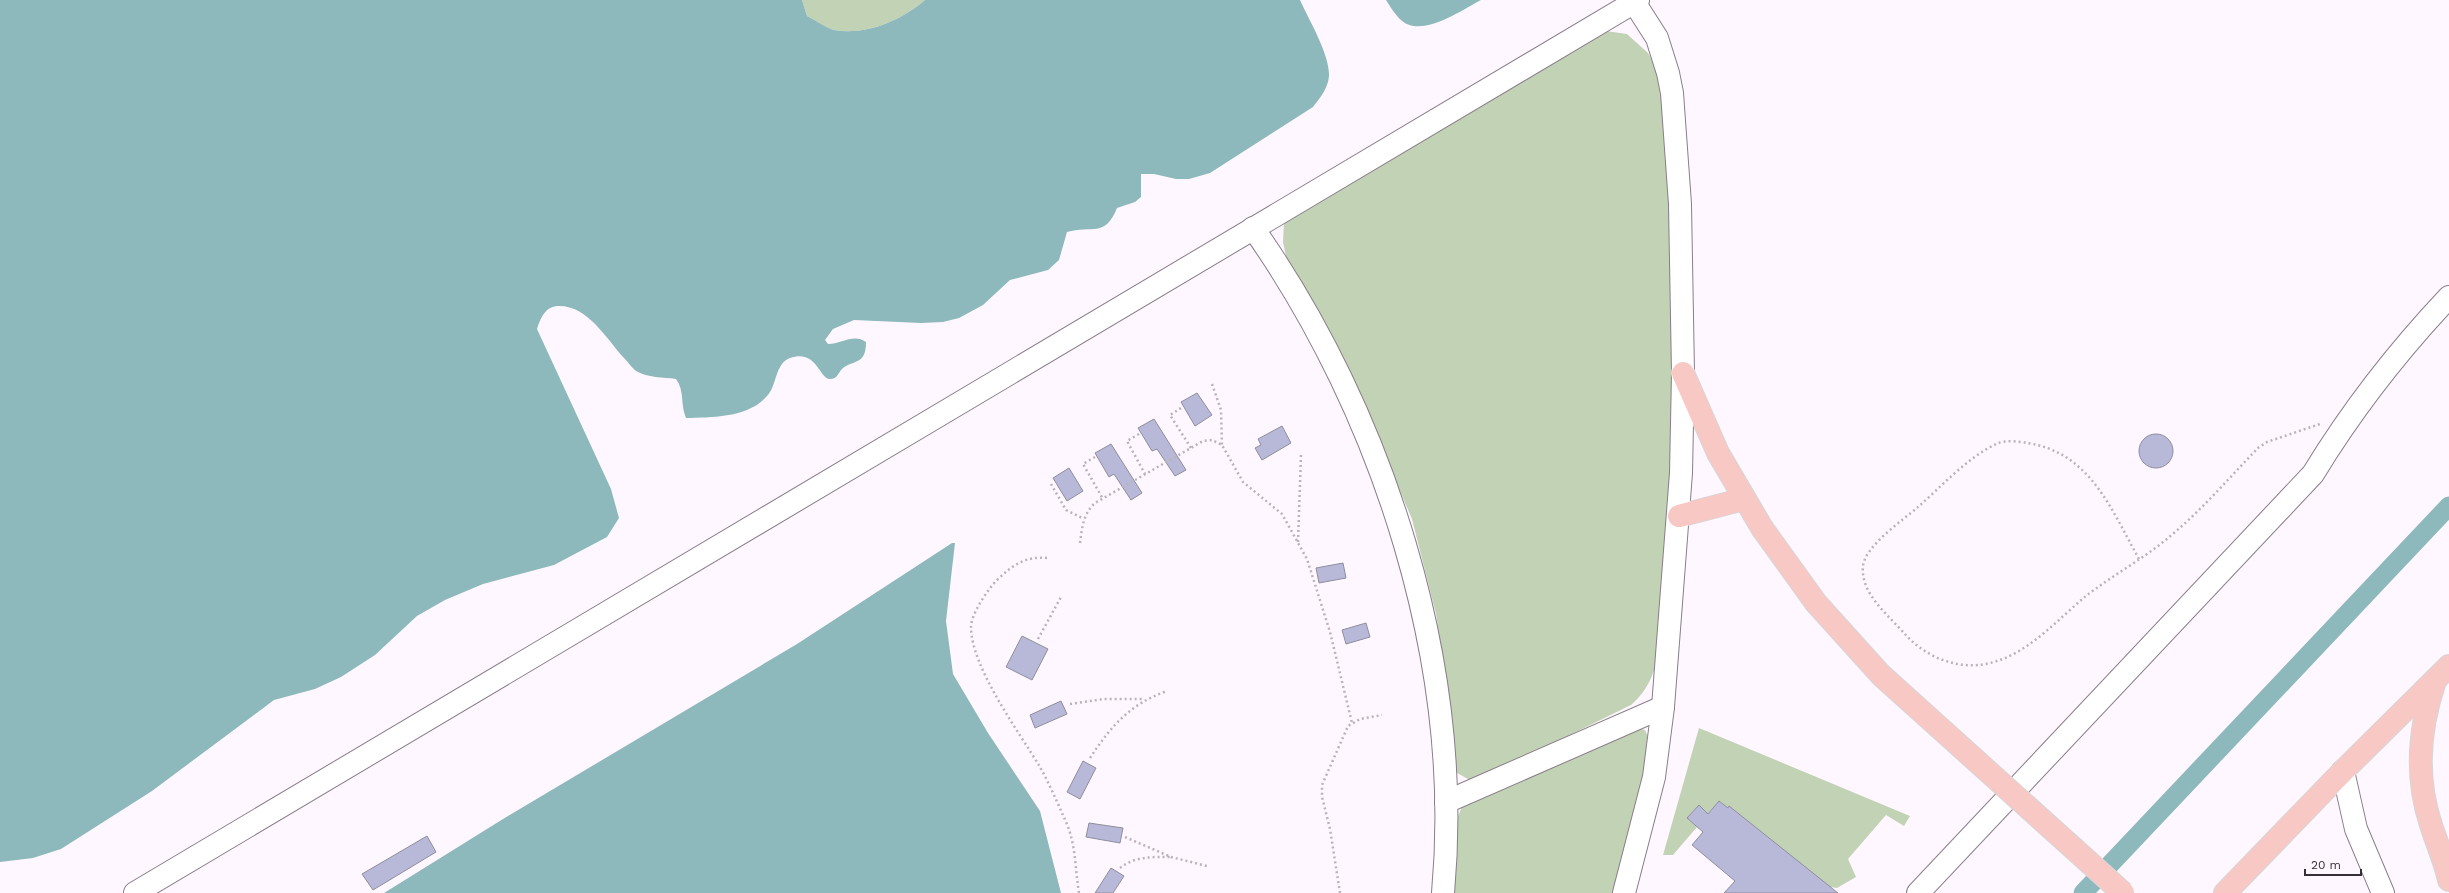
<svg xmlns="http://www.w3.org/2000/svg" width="2449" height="893" viewBox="0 0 2449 893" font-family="'Work Sans',sans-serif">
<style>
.green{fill:#c2d2b5}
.water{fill:#8db9bc}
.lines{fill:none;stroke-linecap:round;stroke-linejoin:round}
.canal{stroke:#8db9bc;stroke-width:19}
.building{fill:#b8b8d9;stroke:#8e8e9e}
.minor-casing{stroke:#897d89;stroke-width:24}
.major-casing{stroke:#d7d6d7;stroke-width:24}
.path{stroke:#bab3ba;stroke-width:2.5;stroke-dasharray:2 3;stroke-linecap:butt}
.minor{stroke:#fff;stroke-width:22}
.major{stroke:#f8c8c5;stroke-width:22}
.major-bridge-casing{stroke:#d7d6d7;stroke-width:24;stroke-linecap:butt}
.major-bridge{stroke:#f8c8c5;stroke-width:22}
</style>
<rect width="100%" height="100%" fill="#fff7ff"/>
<g class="green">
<path d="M802,0H925C902,20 866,36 834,30C825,28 815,20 807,16Z"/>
<path d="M1606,31L1627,34L1648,53L1657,68L1664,91L1672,185L1674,414L1658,658C1652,678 1647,691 1631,705L1478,780L1468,779L1457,773L1455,767L1450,702L1436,614L1412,519L1341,354L1287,261L1283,242L1284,221Z"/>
<polygon points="1699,728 1910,816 1904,826 1886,815 1848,859 1856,877 1837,888 1830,887 1729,806 1728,808 1719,801 1708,814 1698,806 1687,818 1697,827 1673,855 1663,855"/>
<polygon points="1641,729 1645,730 1649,739 1645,779 1612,893 1454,893 1455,824 1463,804"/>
</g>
<g class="water">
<path d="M0,0H802L807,16C815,20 826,28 834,30C866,36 902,20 925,0H1300C1309,20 1330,55 1329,76C1328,88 1320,98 1313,107L1210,173L1189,179H1176L1154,174H1141V197L1135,202L1117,208C1105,238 1092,225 1067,232L1059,260L1048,270L1010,280L983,305L959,318L943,322L921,323L854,320L833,329L825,340L828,344C841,344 854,333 866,342C866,366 853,359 842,369C838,373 837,380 829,379C819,377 816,349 790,358C775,363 777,386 767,396C748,418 712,417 686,418C680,404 685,391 676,379C663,377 648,378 636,371C632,368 628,362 624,358C606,338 587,305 558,306C545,307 541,317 537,329L611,489L619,518L607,537L554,565L483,584L445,600L417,616L375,655L341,677L315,689L274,700L152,791L61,849L33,858L0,862Z"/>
<path d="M1386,0H1481C1462,10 1421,39 1401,20C1395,15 1390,6 1386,0Z"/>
<polygon points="952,543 955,543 946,621 953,674 988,733 1040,811 1061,893 384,893 503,819 797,644"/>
</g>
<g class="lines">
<polyline class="canal" points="2083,893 2449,506"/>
</g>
<g class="building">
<polygon points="1197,393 1212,415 1195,426 1181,402"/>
<polygon points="1154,419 1186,470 1175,476 1157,449 1152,451 1138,428"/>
<polygon points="1282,426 1291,443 1262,460 1255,448 1261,445 1258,439"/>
<circle cx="2156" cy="451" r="17"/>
<polygon points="1111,444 1142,493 1131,500 1114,474 1109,477 1095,453"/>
<polygon points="1069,468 1083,491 1067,501 1053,478"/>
<polygon points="1343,563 1346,578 1319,583 1316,568"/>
<polygon points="1366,623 1370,637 1346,644 1342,630"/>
<polygon points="1022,636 1048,649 1032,680 1006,667"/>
<polygon points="1061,701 1067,714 1035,728 1030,715"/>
<polygon points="1083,761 1096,768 1080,799 1067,792"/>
<polygon points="1719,801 1728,808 1729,806 1838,893 1724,893 1735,881 1692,845 1703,832 1687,818 1699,805 1708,814"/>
<polygon points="1089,823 1123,828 1120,843 1086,837"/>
<polygon points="427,836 436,852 373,890 362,874"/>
<polygon points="1111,868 1124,876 1113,893 1095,893"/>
</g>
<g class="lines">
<defs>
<g id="minor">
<path d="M1253,228C1384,414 1464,665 1443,893"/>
<polyline points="2343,771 2356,829 2383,893"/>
<polyline points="1446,802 1663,707"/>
<polyline points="135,893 1638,0"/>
<polyline points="1624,893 1654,777 1663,707 1681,473 1683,373 1680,204 1672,93 1668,73 1657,38 1634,2"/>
<path d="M1918,893L2313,474C2352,410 2398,351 2449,297"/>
</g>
<g id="major">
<polyline points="1683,373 1718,453 1762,528"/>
<polyline points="1679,516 1744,499"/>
<path d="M2435,681C2419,728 2415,777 2431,825C2437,844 2445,861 2449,880"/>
<polyline points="2225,893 2343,771 2449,666"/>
</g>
</defs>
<use href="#minor" class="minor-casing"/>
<use href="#major" class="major-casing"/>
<g class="path">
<polyline points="1212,384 1221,410 1222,445"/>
<polyline points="1181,408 1170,415 1191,448"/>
<polyline points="1139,434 1127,441 1145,474"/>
<polyline points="1095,457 1083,464 1103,499"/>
<polyline points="1051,484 1066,510 1084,519"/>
<polyline points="1298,542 1301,455"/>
<path d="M1080,543C1082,528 1083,514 1095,503L1203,441L1212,440L1222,445L1243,482L1282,514L1307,559L1330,632L1352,723"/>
<path d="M1047,558C1025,556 1013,565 997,580C988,589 971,614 971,627C971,667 1019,732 1040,767C1050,785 1058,804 1066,822C1076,844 1075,869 1079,893"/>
<path d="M2139,559C2111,509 2090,452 2027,443C2018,441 2004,440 1996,444C1967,458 1942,486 1918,507C1903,520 1865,546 1863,566C1860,593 1888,615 1904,633C1925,657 1958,671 1990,663C2028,654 2057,620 2086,596C2113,575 2143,559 2168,538C2201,511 2229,478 2258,448L2267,442L2320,424"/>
<polyline points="1038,639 1061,597"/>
<polyline points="1070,704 1104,699 1144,699"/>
<path d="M1090,758C1111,726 1130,704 1167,691"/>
<polyline points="1125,837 1171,857 1207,866"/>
<path d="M1120,868C1135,856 1152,857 1171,857"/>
<polyline points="1340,893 1330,829 1322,797 1322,785 1348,726 1360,719 1382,715"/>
</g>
<use href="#minor" class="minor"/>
<use href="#major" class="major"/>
<defs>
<polyline id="major-bridge" points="1762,528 1816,603 1881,675 2123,893"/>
</defs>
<use href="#major-bridge" class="major-bridge-casing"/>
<use href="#major-bridge" class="major-bridge"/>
</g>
<path d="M2305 869v6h56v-6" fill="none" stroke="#353035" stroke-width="2"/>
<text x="2311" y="869" font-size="12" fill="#353035" stroke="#fff7ff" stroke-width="3" paint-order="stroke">20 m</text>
</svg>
